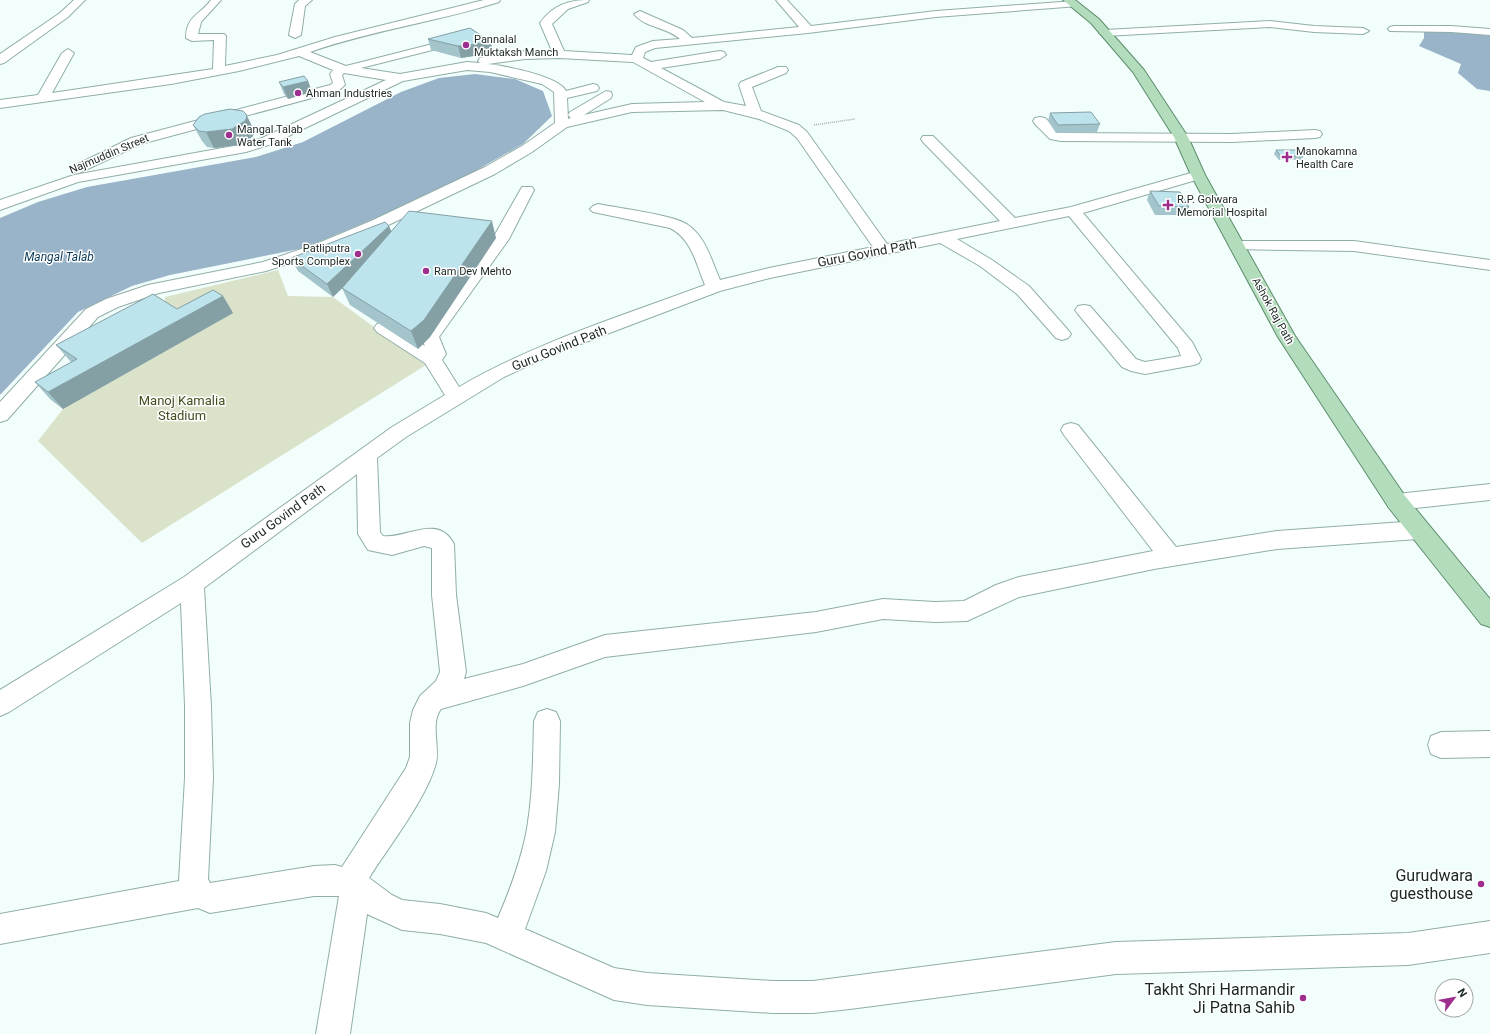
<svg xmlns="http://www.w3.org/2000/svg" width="1490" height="1034" viewBox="0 0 1490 1034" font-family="Roboto,sans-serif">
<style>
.green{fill:#dbe2ca}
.water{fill:#99b3c8}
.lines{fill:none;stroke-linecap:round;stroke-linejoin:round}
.minor-casing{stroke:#90aea8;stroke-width:2}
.major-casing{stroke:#5d8d6b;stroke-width:2}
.path{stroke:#a4b0ad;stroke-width:1.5;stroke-dasharray:1 1;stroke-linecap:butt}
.minor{fill:#fff;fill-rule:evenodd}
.major{fill:#b3dcbd;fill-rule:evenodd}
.wall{fill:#a3c4cb}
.shaded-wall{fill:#84a0a5}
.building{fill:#bde4ec;stroke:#84a0a5}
.poi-dot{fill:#9d2e8d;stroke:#fff;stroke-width:1.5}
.labels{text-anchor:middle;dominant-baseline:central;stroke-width:3;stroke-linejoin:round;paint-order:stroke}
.far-poi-label{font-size:11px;fill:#1b2724;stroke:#fff;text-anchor:start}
.far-street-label{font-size:11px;fill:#1b2724;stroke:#fff}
.far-water-label{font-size:12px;font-style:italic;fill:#0a3958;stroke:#fff}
.street-label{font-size:13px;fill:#1b2724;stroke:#fff}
.park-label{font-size:13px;fill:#444e1e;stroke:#fff}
.near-poi-label{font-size:16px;fill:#1b2724;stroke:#fff;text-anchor:end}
</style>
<rect width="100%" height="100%" fill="#f2fefc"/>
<polygon class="green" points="278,270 288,296 333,297 426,365 142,543 38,441 63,409 50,399 90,376 70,362 164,311 165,297"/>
<g class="water">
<polygon points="1460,31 1490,36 1490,91 1477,89 1458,73 1461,64 1419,46 1424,38 1424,32"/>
<polygon points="475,74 515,79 543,91 552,116 523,144 438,192 304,248 170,275 132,286 78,312 0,395 0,218 38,202 87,187 256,157 303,142 401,92 439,78"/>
</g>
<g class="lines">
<defs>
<g id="minor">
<polygon points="74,0 85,0 68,17 4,63 0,64 0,54 60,13"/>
<path d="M211,0H221L201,22L198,34H224L226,36L225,66L277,55L335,37L484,0H500L499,2C437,22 372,30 310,52L346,66L460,37L466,40L464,42L361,68L400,74L467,62L480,63L478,61L480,58L484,57L525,51H552L540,23C553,5 569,0 589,0L588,2L568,9L552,24L564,51L632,55L636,47L653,41L680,39C667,27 645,28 634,14L640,11L683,30L692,38L799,27L776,0H787L811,26L936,11L1075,1L1080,4L1079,6L936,17L808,33L655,48L645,52L643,58L651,62L720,51L724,52L726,55L720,59L661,68L724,102L746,106L739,85L741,82L778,67H786L788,70L786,73L752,87L761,111L799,125L807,132L887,244L1000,221L923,142L921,139L923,136H933L1015,218L1071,207L1198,171L1203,172L1205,175L1203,178L1083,213L1192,342L1201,359L1199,363L1194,365L1145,374L1131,371L1122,367L1078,314L1075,310L1078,306L1084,305L1090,306L1136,359L1145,362L1181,356L1178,348L1069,216L957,239L992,260L1029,286L1068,330L1071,334L1068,338L1062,340L1056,338L1017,294L980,266L940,243L770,278L720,291L549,356L504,377L406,437L377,458L380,532L383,536C406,539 438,513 454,544L456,595L466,672L464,679L523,664L605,635L816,612L883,599L935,602L964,601L996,585L1019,577L1153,551L1064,435L1061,430L1064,425L1071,423L1078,425L1176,547L1277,531L1418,521L1426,524L1429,530L1426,536L1418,539L1277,549L1154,569L1019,597L967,621L935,622L883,619L816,632L605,657L523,686L441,709C430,723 440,747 436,763C427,798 389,846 369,878L392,895L402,900L440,904L486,913L498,918C510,890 520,863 526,834C533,797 533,758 534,721L538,712L547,709L556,712L560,721L559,784L555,832L546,871L525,929L614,968L647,973L773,981H813L1116,942L1408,933L1490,921V953L1408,965L1116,974L850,1009L813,1013H773L647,1005L614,1000L486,943L440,934L402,930L367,914L350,1034H316L339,896H314L210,913L198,908L0,944V914L179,881L185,778V706L181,603L9,712L0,716V690L184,577L392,427L445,395L425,363L377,332L374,328L377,324L383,322L389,324L425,346L421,337L493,238L522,187H532L534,190L509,239L439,337L446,354L442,360L459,387C536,342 622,316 705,285C696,264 692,239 670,228L593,212L590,209L593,206L598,204C617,208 675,215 688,225C706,237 712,262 720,280L769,268L873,247L797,138L789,131L759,119L723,110L632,112L567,127L532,152L495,174L382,228L328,251L266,271L159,293L118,307L98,317L7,420L0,422V402L86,309L106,299L148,285L263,262L316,244L371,221L485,167L522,146L555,123L554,92L542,84L490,72L467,70L403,81L272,144L246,152L78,182L0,210V200L74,175L239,145L262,138L386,80L344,73L342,75L345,85L338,91L141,144L79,173L74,172L72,169L74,166L131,138L330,85L333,83L330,74L333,70L299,56L239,71L171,84L0,108V100L38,95L62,53L68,49L74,53L52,93L213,69L214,40L192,41L186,38C186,16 200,15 211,0ZM559,58L633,62L705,102L632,104L584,115L611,98L612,95L611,92L606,91L570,112L568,115L571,118L568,119L567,98L597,91L599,88L597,85L593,84L566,91C559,76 505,66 488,64L525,59ZM357,474L358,534L368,550L392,555L424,546L432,548V595L440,672L436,681L420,696L413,710L410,723V757L406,768L342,867L335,865L314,866L210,883L208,879L213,778L211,706L204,588Z"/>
<polygon points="299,0 312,0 305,6 301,35 295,38 289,35 295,4"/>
<polygon points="1270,21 1314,26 1363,28 1369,31 1363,34 1314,32 1270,27 1105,36 1099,33 1105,30"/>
<polygon points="1394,26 1451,26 1490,29 1490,35 1451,32 1390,31 1388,29 1390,27"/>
<polygon points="1040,117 1045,118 1061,133 1232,134 1315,130 1320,131 1322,134 1320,137 1315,138 1232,142 1061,141 1050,139 1035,124 1033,121 1035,118"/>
<polygon points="1237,241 1354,241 1490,260 1490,270 1354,251 1231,249 1229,246 1231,243"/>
<polygon points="1490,484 1490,500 1397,510 1389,508 1386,502 1389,496 1397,494"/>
<polygon points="1490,731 1490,757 1441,758 1431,754 1428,745 1431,736 1441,732"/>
</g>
<polygon id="major" points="1063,0 1075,0 1099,19 1144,70 1188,137 1205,175 1295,336 1405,496 1490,599 1490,627 1481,624 1389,508 1278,337 1191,175 1174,137 1133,72 1091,23"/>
</defs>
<use href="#minor" class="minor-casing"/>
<use href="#major" class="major-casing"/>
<polyline class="path" points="814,125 855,119"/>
<use href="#minor" class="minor"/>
<use href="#major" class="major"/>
</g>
<g class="wall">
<polygon points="428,39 491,42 493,53 461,58 431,50"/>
<polygon points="308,81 312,92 288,99 284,94 279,82"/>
<polygon points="1050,113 1100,124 1097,132 1056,133 1048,121"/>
<polygon points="193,125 254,130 255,133 252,137 240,145 214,148 207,147 202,141"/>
<polygon points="1276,150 1304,156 1301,160 1279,160 1274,154"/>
<polygon points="1150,191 1189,207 1185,215 1155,215 1147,200"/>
<polygon points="389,226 391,231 496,238 430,337 418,349 350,305 342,288 344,286 333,297 298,271 291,258"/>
<polygon points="223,296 233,313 63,409 50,399 35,382 71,362 56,345"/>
</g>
<g class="shaded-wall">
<polygon points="491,42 493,53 461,58 458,46"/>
<polygon points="308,81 312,92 288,99 283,87"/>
<polygon points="246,114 254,130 255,133 252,137 240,145 214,148 206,132"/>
<polygon points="492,221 496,238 430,337 418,349 411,331"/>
<polygon points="389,226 394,238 333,297 327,284"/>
<polygon points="223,296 233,313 63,409 48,392"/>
</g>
<g class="building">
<polygon points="470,28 491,42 458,46 428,39"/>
<polygon points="304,76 308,81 283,87 279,82"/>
<polygon points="230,109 243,111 246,114 247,117 245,121 232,129 206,132 199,131 193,125 199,117 205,114"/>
<polygon points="1091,112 1100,124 1058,125 1050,113"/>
<polygon points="1276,150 1299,150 1304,156 1281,156"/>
<polygon points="1150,191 1180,192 1189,207 1159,206"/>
<polygon points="409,211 492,221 424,320 411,331 342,288"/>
<polygon points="385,222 389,226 327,284 291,258"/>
<polygon points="213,290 223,296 48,392 35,382 77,359 56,345 153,294 177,309"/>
</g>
<g class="poi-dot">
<circle cx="466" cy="45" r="4"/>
<circle cx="298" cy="93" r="4"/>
<circle cx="229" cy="135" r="4"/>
<path d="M1285 151h4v4h4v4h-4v4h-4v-4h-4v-4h4z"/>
<path d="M1166 199h4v4h4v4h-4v4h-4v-4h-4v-4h4z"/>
<circle cx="358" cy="254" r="4"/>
<circle cx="426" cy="271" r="4"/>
<circle cx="1481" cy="884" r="4"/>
<circle cx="1303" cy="998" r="4"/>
</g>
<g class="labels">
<g class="far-poi-label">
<text x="474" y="39">Pannalal<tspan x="474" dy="13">Muktaksh Manch</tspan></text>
<text x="306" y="93">Ahman Industries</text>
<text x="237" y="129">Mangal Talab<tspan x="237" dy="13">Water Tank</tspan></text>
<text x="1296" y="151">Manokamna<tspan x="1296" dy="13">Health Care</tspan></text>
<text x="1177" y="199">R.P. Golwara<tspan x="1177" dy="13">Memorial Hospital</tspan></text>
<text x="350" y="248" text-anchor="end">Patliputra<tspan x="350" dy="13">Sports Complex</tspan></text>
<text x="434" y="271">Ram Dev Mehto</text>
</g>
<g class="far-street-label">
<text transform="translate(109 154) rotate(-23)">Najmuddin Street</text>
<text transform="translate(1273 311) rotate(61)">Ashok Raj Path</text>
</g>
<g class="far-water-label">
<text x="59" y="257">Mangal Talab</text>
</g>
<g class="street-label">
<text transform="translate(867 253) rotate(-11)">Guru Govind Path</text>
<text transform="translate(559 348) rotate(-22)">Guru Govind Path</text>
<text transform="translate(283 516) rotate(-36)">Guru Govind Path</text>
</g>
<g class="park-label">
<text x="182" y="400">Manoj Kamalia<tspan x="182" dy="15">Stadium</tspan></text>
</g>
<g class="near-poi-label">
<text x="1473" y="875">Gurudwara<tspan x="1473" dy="18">guesthouse</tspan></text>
<text x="1295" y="989">Takht Shri Harmandir<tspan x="1295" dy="18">Ji Patna Sahib</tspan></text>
</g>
</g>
<g transform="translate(1454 998) rotate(58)"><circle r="19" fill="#ffffff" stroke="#a4a9a7"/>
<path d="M0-3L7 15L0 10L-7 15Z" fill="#9d2e8d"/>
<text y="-6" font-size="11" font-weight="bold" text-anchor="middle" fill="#1b2724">N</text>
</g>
</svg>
